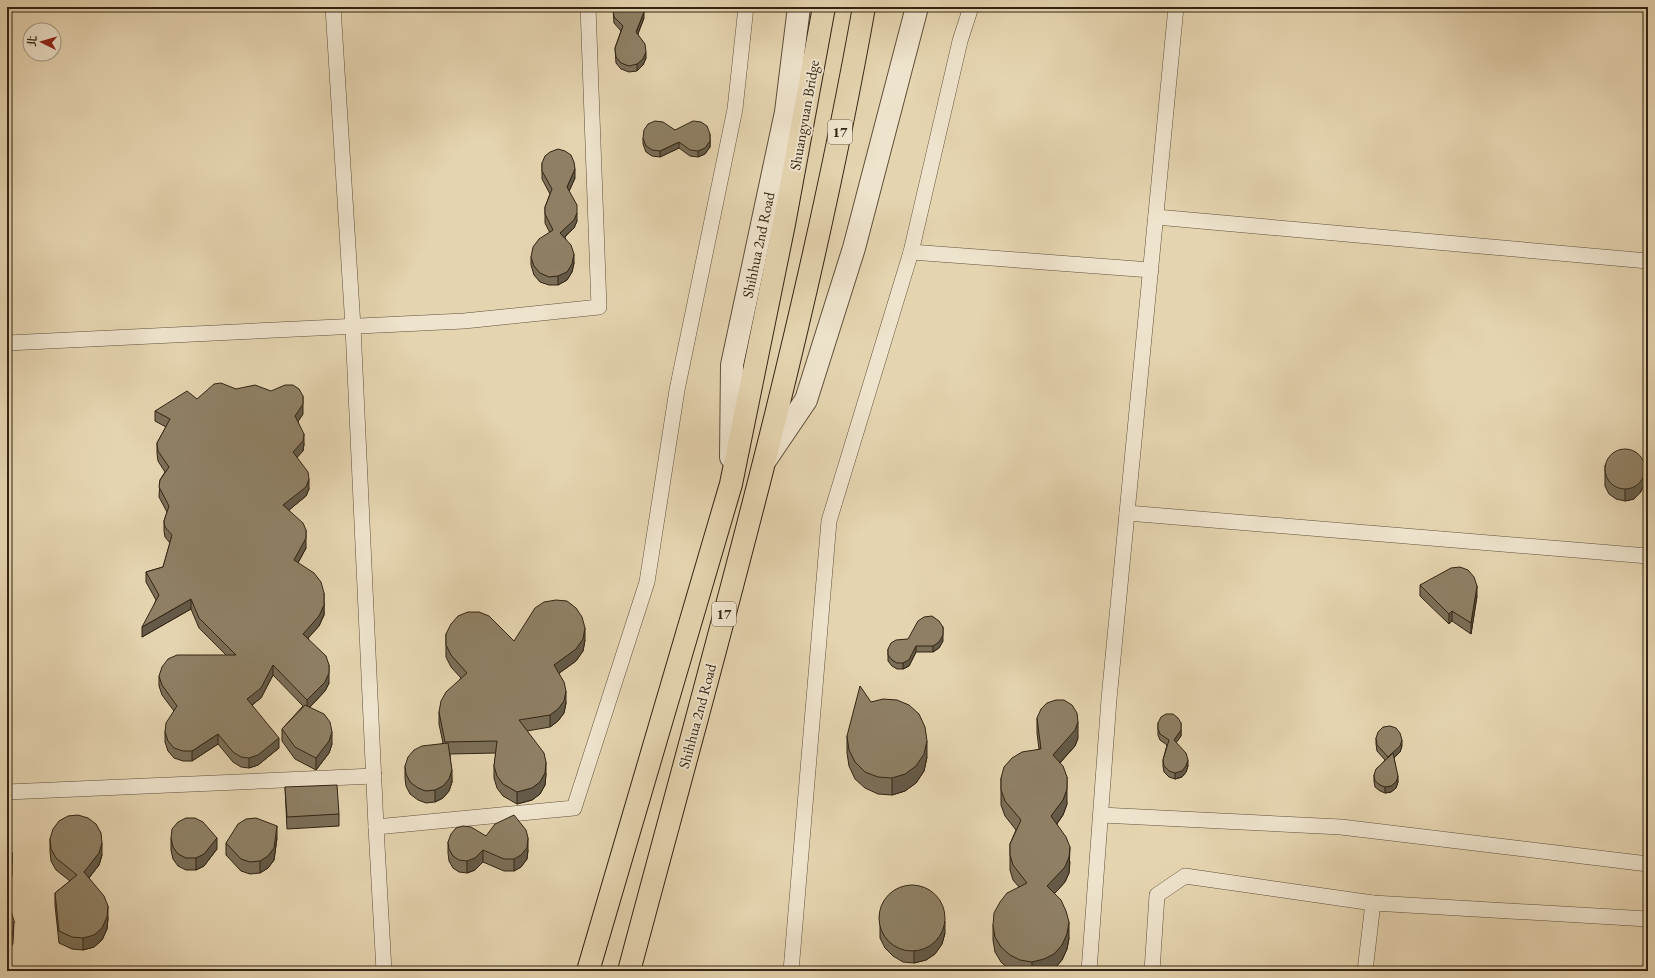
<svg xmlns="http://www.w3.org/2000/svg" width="1655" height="978" viewBox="0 0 1655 978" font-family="'EB Garamond','Noto Serif TC',serif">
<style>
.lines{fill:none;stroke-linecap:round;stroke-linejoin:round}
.service-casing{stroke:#5f503a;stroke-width:16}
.minor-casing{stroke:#5f503a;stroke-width:24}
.primary-casing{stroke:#322413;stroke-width:24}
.service{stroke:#eee3cc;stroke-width:15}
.minor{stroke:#eee3cc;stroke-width:22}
.primary{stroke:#e5d4b0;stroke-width:22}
.wall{fill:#7b6e57;stroke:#322413}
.shaded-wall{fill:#645a47;stroke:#322413}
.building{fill:#8f8065;stroke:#322413}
.labels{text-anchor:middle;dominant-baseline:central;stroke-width:4;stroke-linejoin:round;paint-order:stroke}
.shield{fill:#eee3cc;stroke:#6a5d4a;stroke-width:1}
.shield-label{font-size:14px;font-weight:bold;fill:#322413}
.street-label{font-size:15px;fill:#322413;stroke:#eee3cc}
</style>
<rect width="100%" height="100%" fill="#e5d4b0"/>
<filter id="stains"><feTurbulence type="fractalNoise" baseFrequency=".005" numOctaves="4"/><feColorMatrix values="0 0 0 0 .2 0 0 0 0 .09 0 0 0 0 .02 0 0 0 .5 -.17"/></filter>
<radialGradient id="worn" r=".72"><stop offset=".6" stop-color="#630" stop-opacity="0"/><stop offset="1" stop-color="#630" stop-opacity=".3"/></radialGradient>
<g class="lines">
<defs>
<g id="service">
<polyline points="333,7 353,327 376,827 384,971"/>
<polyline points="1156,217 1648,261"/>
<polyline points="911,252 1151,270"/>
<polyline points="7,343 464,321 599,307 588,7"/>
<polyline points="1127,513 1648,556"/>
<polyline points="7,792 374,776"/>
<polyline points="1101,815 1341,827 1648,864"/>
<polyline points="376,827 574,808 647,582 677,390 735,109 746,7"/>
<polyline points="791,971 829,521 911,252 960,41 971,7"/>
<polyline points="1089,971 1109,699 1176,7"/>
<polyline points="1152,971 1157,895 1185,876 1373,903 1648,919"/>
<polyline points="1365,971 1373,903"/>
</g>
<g id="minor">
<polyline points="731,457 732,365 786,112 799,7"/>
<polyline points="766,459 806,400 854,248 917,7"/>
</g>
<g id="primary">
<polyline points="588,971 731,484 784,224 824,7"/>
<path d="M629,971C714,652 806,333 864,7"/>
</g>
</defs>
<use href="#service" class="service-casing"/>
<use href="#minor" class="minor-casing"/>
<use href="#primary" class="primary-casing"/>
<use href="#service" class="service"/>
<use href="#minor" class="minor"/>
<use href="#primary" class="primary"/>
</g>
<g class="wall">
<polygon points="613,9 644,18 638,34 646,58 643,65 637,71 629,72 621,69 616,63 615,48 621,31 614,23"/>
<polygon points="675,130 710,140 710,147 705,154 698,157 690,156 679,148 660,157 652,156 646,152 643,144 643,138"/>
<polygon points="542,163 575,178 569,191 577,221 574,228 565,237 574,263 572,272 567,280 558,285 549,285 540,282 534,275 531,265 531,257 550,233 545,223 545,207 550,194 542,179"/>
<polygon points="236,389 303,414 298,421 304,444 303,451 297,457 309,489 306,496 289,510 306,548 298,563 324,603 324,615 319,626 308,638 329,683 325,691 310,707 332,744 329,753 316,770 295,759 282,741 282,729 303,706 273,675 261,698 252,705 279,748 258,765 249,768 241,767 233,762 218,744 192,761 183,761 174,758 168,751 165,742 165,732 174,711 162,695 159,686 159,676 226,655 199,628 191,609 142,637 156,600 146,582 146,572 163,567 170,543 165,537 164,531 164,521 167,512 159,497 160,480 165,472 158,461 157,453 157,443 166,427 155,421 155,411"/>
<polygon points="1605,465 1644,485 1640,493 1634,499 1625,501 1616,499 1609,494 1605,486"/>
<polygon points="1420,585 1477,596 1471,634 1452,621 1449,624 1420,596"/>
<polygon points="446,634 514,641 585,640 583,651 576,661 559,673 566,703 564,713 558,721 550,727 527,731 546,774 545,785 540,794 532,800 517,804 503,796 497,788 494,778 494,766 496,753 450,754 452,782 449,791 443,798 435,802 426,803 418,800 410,794 406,786 405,778 405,766 443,743 439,724 439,712 461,678 451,667 446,657"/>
<polygon points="943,641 939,648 933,652 916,652 909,666 903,669 897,669 892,666 888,661 888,649"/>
<polygon points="871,702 927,757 924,771 916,783 905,791 892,795 878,794 865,788 855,779 849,766 847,753 847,736"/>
<polygon points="1037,718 1078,738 1075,746 1060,763 1067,804 1063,815 1057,824 1070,862 1069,873 1065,882 1054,894 1069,938 1067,949 1062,960 1054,969 1051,971 1011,971 1001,962 995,952 993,940 993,925 1019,887 1013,880 1010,870 1010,844 1016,830 1005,816 1001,805 1001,778 1039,749 1037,733"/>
<polygon points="1158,723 1181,723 1181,736 1176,742 1188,766 1186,772 1182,777 1175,779 1169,777 1164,772 1163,766 1163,760 1167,745 1160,740 1158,735"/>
<polygon points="1376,738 1402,746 1400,752 1394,758 1398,782 1396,788 1391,792 1385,793 1380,791 1375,787 1374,781 1374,775 1385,760 1377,751 1376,744"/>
<polygon points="285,787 339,814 339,826 287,829"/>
<polygon points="486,836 528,850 527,859 521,867 514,871 504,871 483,862 475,870 467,873 459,872 453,868 449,861 448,853 448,842"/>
<polygon points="171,838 217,849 204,866 196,870 186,870 178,866 173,859 171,850"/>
<polygon points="277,838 274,860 268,868 260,873 250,874 241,871 226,855 226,843"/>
<polygon points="50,839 102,855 99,865 89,878 108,918 107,929 102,940 94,947 83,950 72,949 59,943 55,905 55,893 70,881 56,870 51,861 50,851"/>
<polygon points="880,914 945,933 942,944 935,954 926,960 914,963 903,962 893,956 885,948 880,938"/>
</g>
<g class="shaded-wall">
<polygon points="644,12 644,18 636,38 636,32"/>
<polygon points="646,52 646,58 643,65 637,71 637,64"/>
<polygon points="710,134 710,147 705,154 698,157 698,151"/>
<polygon points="679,142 679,148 660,157 660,151"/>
<polygon points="575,169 575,178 567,196 567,187"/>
<polygon points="577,213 577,221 574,228 560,241 560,233"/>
<polygon points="574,254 574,263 572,272 567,280 558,285 558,276"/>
<polygon points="303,396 303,414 295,426 295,416"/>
<polygon points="304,434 304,444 303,451 293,462 293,452"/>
<polygon points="1644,473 1644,485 1640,493 1634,499 1625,501 1625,489"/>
<polygon points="309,479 309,489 306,496 283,515 283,505"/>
<polygon points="306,530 306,548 294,570 294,560"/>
<polygon points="1477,586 1477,596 1471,634 1471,623"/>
<polygon points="324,593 324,615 319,626 303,644 303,634"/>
<polygon points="191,599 191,609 142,637 142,627"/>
<polygon points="1452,611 1452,621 1449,624 1449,614"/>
<polygon points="943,627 943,641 939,648 933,652 933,646"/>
<polygon points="585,628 585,640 583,651 576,661 554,677 554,665"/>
<polygon points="916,646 916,652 909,666 903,669 903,663"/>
<polygon points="273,665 273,675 261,698 247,709 247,699"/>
<polygon points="329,665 329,683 325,691 307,710 307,700"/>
<polygon points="566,691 566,703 564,713 558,721 550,727 550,715"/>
<polygon points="1078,722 1078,738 1075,746 1053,770 1053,755"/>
<polygon points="1181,730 1181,736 1174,746 1174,740"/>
<polygon points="332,732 332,744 329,753 316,770 316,758"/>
<polygon points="218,734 218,744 192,761 192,751"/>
<polygon points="279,738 279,748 258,765 249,768 249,758"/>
<polygon points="1402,740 1402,746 1400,752 1388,763 1388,757"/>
<polygon points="927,741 927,757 924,771 916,783 905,791 892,795 892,778"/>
<polygon points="1188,760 1188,766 1186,772 1182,777 1175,779 1175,773"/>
<polygon points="546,762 546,774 545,785 540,794 532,800 517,804 517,792"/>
<polygon points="452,770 452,782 449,791 443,798 435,802 435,790"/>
<polygon points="1398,776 1398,782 1396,788 1391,792 1385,793 1385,787"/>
<polygon points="1067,777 1067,804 1063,815 1051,831 1051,816"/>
<polygon points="277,826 277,838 274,860 268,868 260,873 260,861"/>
<polygon points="217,838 217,849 204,866 196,870 196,858"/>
<polygon points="528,838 528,850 527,859 521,867 514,871 514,859"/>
<polygon points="102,843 102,855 99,865 84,884 84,872"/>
<polygon points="1070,847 1069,873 1065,882 1047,902 1047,886"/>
<polygon points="483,850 483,862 475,870 467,873 467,861"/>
<polygon points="12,853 12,876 7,887 7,875"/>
<polygon points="108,906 108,918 107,929 102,940 94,947 83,950 83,938"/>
<polygon points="14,921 13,943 9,953 7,955 7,943"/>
<polygon points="945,921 945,933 942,944 935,954 926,960 914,963 914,951"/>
<polygon points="1069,922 1069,938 1067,949 1062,960 1054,969 1051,971 1032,971 1032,962"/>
</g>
<g class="building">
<polygon points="614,7 644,7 644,12 636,32 645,44 646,52 643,59 637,64 629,66 621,63 616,57 615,48 623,26 614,17 613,9"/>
<polygon points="655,121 663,122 675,130 693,121 701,122 707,126 710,134 710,141 705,148 698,151 690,150 679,142 660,151 652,150 646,146 643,138 644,130 648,124"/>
<polygon points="558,149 565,151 571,155 574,162 575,169 567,187 577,205 577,213 574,220 560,233 571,245 574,254 572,264 567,272 558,276 549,277 540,273 534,266 531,257 533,247 539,239 553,230 545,214 545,207 552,189 542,171 542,163 545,156 550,152"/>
<polygon points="221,383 236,389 255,385 271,391 285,385 293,385 299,389 303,396 303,404 295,416 304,434 303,441 293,452 308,472 309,479 306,487 283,505 303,523 306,530 306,538 294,560 314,573 321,582 324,593 324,605 319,616 303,634 326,656 329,665 329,673 325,682 307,700 273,665 261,688 247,699 279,738 258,755 249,758 241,757 233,752 218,734 192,751 183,751 174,748 168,741 165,732 166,723 177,706 162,685 159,676 162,667 168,659 177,655 236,655 199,618 191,599 142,627 159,595 146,572 163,567 172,535 165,527 164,521 169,506 159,487 160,480 169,467 158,451 157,443 170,419 155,411 187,391 197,399 214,384"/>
<circle cx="1625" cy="469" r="20"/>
<polygon points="1460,567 1468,570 1474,577 1477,586 1471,623 1452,611 1449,614 1420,585 1451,568"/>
<polygon points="556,600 567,601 576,608 582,617 585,628 583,639 576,649 554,665 564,682 566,691 564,701 558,709 550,715 519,720 544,753 546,762 545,773 540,782 532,788 517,792 503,784 497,776 494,766 497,741 445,742 439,712 441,701 446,692 467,673 451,655 446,645 446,634 451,624 458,616 468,612 479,612 489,616 514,641 535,608 544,602"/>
<polygon points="932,616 939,621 943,627 943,635 939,642 933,646 916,646 909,660 903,663 897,663 892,660 888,655 888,649 891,643 896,640 908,639 918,621 924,617"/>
<polygon points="860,686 871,702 883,699 897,700 909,705 919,714 925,727 927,741 924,754 916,766 905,774 892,778 878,777 865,772 855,762 849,750 847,736"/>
<polygon points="1056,700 1064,700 1072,705 1077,713 1078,722 1075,730 1053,755 1063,766 1067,777 1067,789 1063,800 1051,816 1066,837 1070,847 1069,857 1065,867 1047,886 1061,900 1066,911 1069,922 1067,934 1062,945 1054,954 1044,959 1032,962 1020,960 1010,955 1001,947 995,937 993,925 994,913 1000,902 1007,893 1027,883 1013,865 1010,855 1010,844 1021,820 1005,801 1001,790 1001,778 1004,767 1012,758 1022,752 1041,749 1037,718 1041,709 1047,703"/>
<polygon points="305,705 324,714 330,722 332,732 329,741 316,758 295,747 282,729"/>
<polygon points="1166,714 1173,714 1178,718 1181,723 1181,730 1174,740 1186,753 1188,760 1186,766 1182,771 1175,773 1169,771 1164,766 1163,760 1169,740 1160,734 1158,729 1158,723 1161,717"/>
<polygon points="1390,726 1396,728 1400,733 1402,740 1400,746 1388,757 1377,745 1376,738 1378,732 1383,727"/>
<polygon points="448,743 452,770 449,779 443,786 435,790 426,791 418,788 410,782 406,774 405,766 408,757 414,750 422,746"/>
<polygon points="1393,753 1398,776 1396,782 1391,786 1385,787 1380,785 1375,781 1374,775 1376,769"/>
<polygon points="337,785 339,814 287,817 285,787"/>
<polygon points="78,815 88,818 96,824 101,833 102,843 99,853 84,872 104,896 108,906 107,917 102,928 94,935 83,938 72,937 59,931 55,893 77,875 56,858 51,849 50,839 53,829 59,821 68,816"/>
<polygon points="514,815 526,830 528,838 527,848 521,855 514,859 504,859 483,850 475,858 467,861 459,860 453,856 449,849 448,842 451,834 456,828 463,826 471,827 486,836 495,824"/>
<polygon points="186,818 195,818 203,822 217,838 204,854 196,858 186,858 178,854 173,847 171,838 172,829 178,822"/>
<polygon points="256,818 277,826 274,848 268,856 260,861 250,862 241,859 226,843 238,824 246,819"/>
<polygon points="7,841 8,843 12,853 12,864 7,875"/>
<circle cx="912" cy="918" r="33"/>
<polygon points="7,906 11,911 14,921 13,932 9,941 7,943"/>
</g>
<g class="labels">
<g class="shield">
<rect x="828" y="120" width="24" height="24" rx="3"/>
<rect x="712" y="602" width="24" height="24" rx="3"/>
</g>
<g class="shield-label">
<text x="840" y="132">17</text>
<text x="724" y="614">17</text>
</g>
<g class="street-label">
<text transform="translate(804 115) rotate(-80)">Shuangyuan Bridge</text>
<text transform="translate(758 245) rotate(-78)">Shihhua 2nd Road</text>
<text transform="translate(697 716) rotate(-75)">Shihhua 2nd Road</text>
</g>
</g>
<rect width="1655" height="978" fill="none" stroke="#e5d4b0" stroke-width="24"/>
<rect x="8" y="8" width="1639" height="962" fill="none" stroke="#322413" stroke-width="2"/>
<rect x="12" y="12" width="1631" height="954" fill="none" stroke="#322413"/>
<g transform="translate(42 42) rotate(275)"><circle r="19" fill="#eee3cc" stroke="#a39782"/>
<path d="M0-3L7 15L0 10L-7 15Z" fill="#8f2418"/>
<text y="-6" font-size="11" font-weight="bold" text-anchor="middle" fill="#322413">北</text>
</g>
<rect width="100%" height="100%" filter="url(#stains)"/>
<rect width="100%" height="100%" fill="url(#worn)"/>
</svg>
